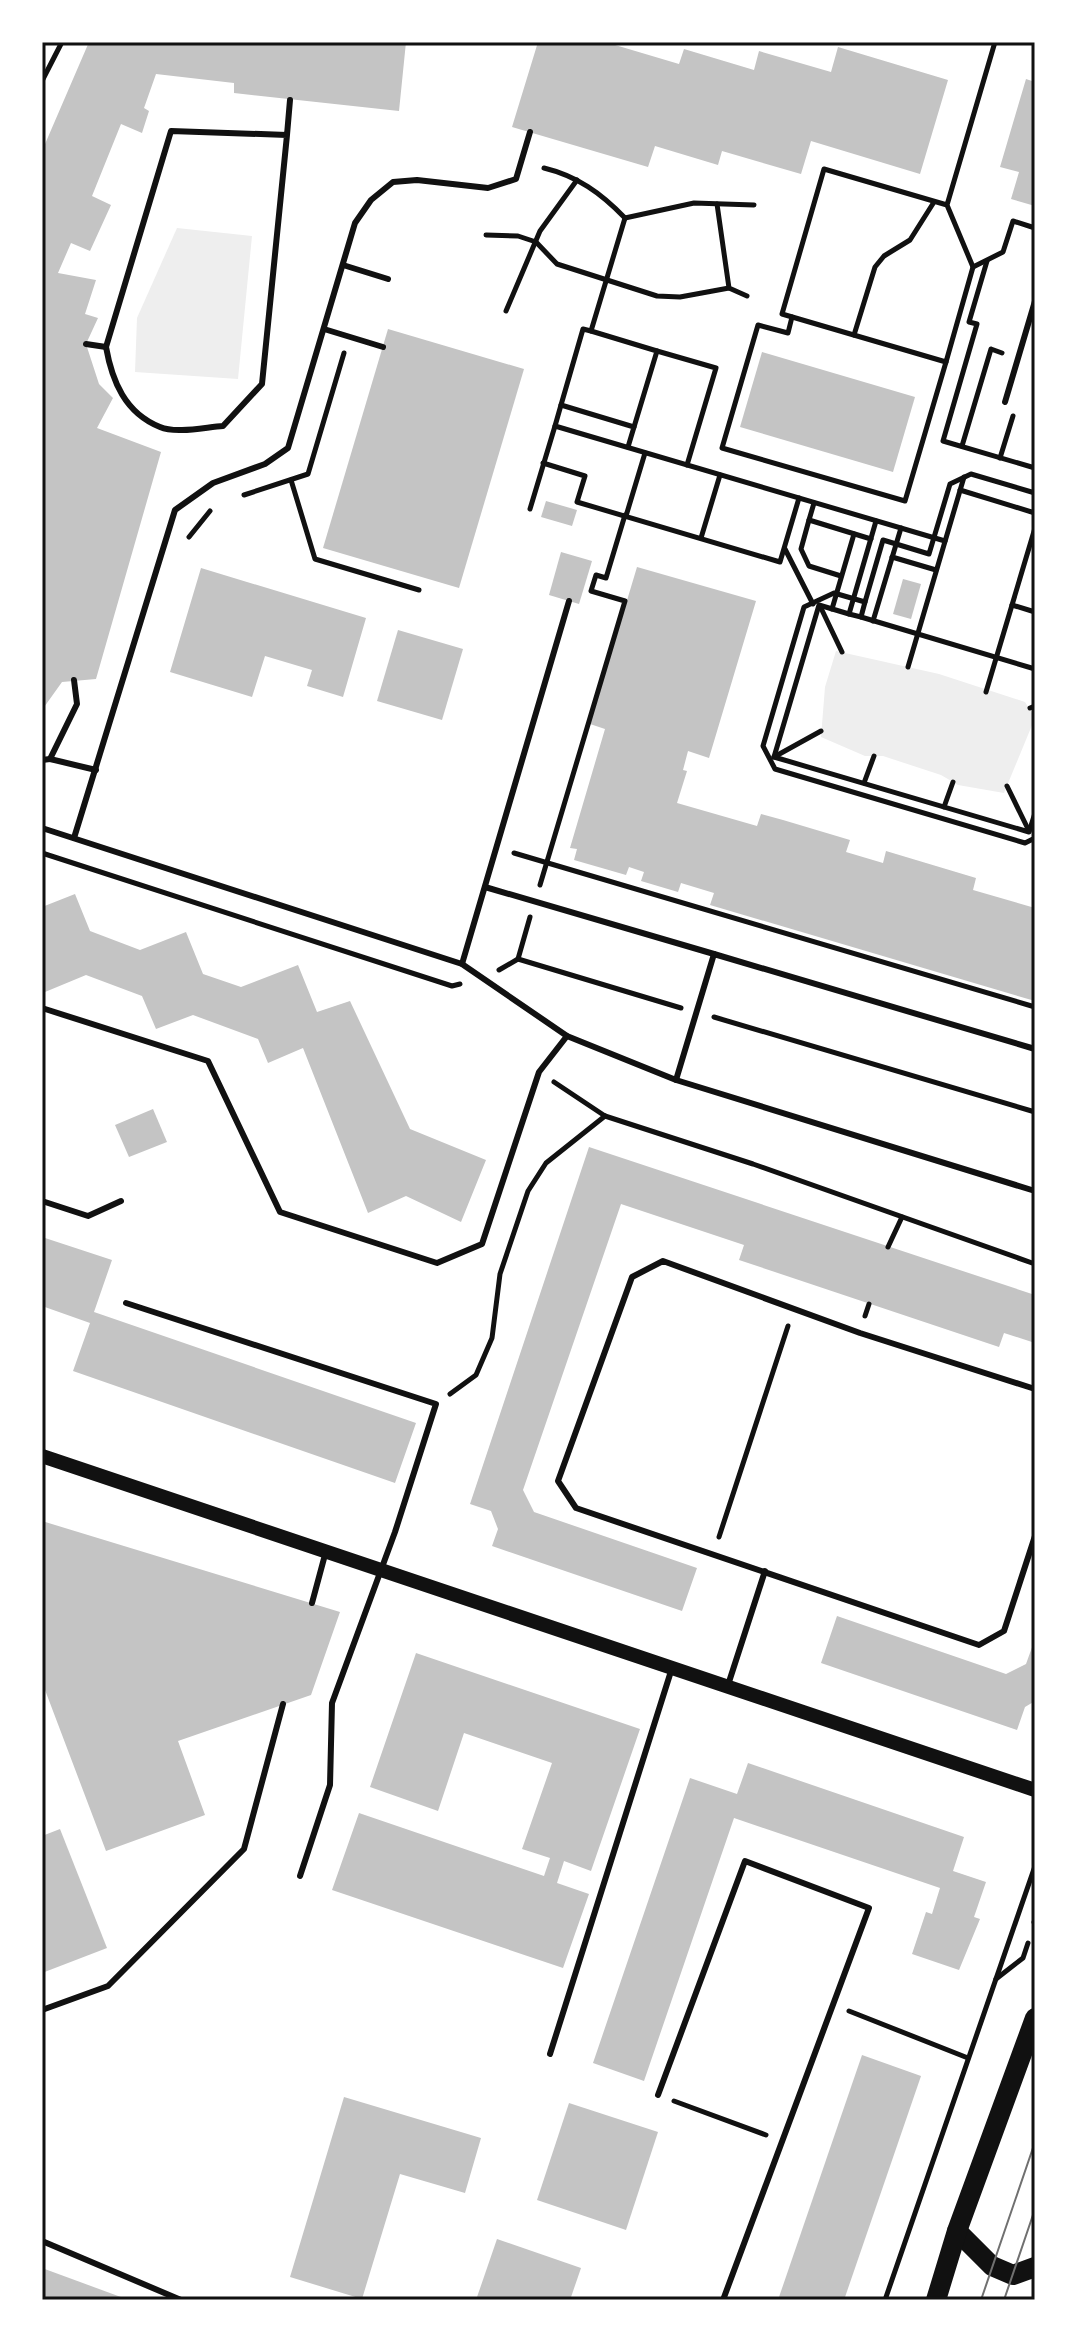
<svg xmlns="http://www.w3.org/2000/svg" width="1077" height="2342" viewBox="0 0 1077 2342" font-family="Mulish,sans-serif">
<style>
.green{fill:#eee}
.building{fill:#c4c4c4}
.lines{fill:none;stroke-linecap:round;stroke-linejoin:round}
.path{stroke:#111;stroke-width:5}
.service{stroke:#111;stroke-width:6}
.tertiary{stroke:#111;stroke-width:14}
.primary{stroke:#111;stroke-width:20}
.tram{stroke:#707070;stroke-width:2}
.neatline{fill:none;stroke:#111;stroke-width:3}
</style>
<rect width="100%" height="100%" fill="#fff"/>
<g class="green">
<polygon points="177,228 252,236 238,379 135,372 137,318"/>
<polygon points="836,651 939,674 1025,702 1035,718 1004,793 958,785 941,775 883,756 865,756 821,737 825,687"/>
</g>
<g class="building">
<polygon points="89,42 406,42 399,111 234,93 234,83 156,74 144,108 149,111 142,133 121,124 92,196 111,205 90,251 71,243 58,273 96,280 85,314 98,318 86,344 99,384 113,398 97,428 161,452 96,679 62,682 42,710 42,151"/>
<polygon points="538,42 605,42 679,64 684,49 754,70 759,51 831,72 838,47 948,80 920,174 811,141 801,174 722,151 718,165 655,146 648,167 512,127"/>
<polygon points="1026,79 1035,82 1035,206 1011,199 1019,172 1000,167"/>
<polygon points="388,329 524,369 459,588 323,548"/>
<polygon points="762,352 915,397 893,472 740,427"/>
<polygon points="546,501 577,510 572,526 541,517"/>
<polygon points="561,552 592,561 579,604 549,595"/>
<polygon points="637,567 756,601 709,758 688,751 683,770 687,771 677,803 757,826 761,814 783,820 850,840 846,852 883,863 886,851 976,878 973,890 1035,908 1035,1001 710,905 714,893 681,883 678,892 641,881 644,872 629,867 626,875 574,860 577,849 570,848 605,729 590,724"/>
<polygon points="201,568 366,618 343,697 307,686 312,670 265,656 252,697 170,672"/>
<polygon points="903,579 921,584 911,619 893,614"/>
<polygon points="398,630 463,649 442,720 377,701"/>
<polygon points="75,894 90,931 140,950 186,932 203,974 241,987 298,965 317,1012 350,1001 410,1129 486,1160 461,1222 406,1196 368,1213 303,1048 268,1063 258,1039 193,1015 156,1029 142,996 86,975 45,992 42,907"/>
<polygon points="153,1109 167,1142 129,1157 115,1125"/>
<polygon points="589,1147 1035,1295 1035,1343 1004,1333 999,1347 739,1260 744,1245 621,1204 523,1490 534,1512 697,1568 682,1611 492,1546 498,1529 491,1511 470,1504"/>
<polygon points="42,1237 112,1260 94,1312 416,1423 395,1483 73,1371 90,1323 42,1306"/>
<polygon points="42,1521 340,1612 311,1695 178,1741 205,1815 106,1851 42,1682"/>
<polygon points="837,1616 1006,1674 1026,1664 1035,1639 1035,1701 1025,1707 1017,1730 821,1663"/>
<polygon points="416,1653 640,1729 591,1871 564,1861 557,1883 589,1894 563,1968 332,1890 359,1813 544,1876 550,1858 522,1849 552,1763 464,1733 438,1811 370,1787"/>
<polygon points="748,1763 964,1837 953,1871 986,1882 974,1917 980,1919 959,1970 912,1954 926,1912 932,1914 940,1888 734,1818 644,2081 593,2063 690,1778 737,1794"/>
<polygon points="60,1829 107,1948 42,1973 42,1836"/>
<polygon points="862,2055 921,2076 844,2300 778,2300"/>
<polygon points="344,2097 481,2138 465,2193 400,2174 362,2299 290,2277"/>
<polygon points="569,2103 658,2132 626,2230 537,2200"/>
<polygon points="497,2239 581,2268 570,2300 476,2300"/>
<polygon points="42,2268 129,2300 42,2300"/>
</g>
<g class="lines">
<g class="path">
<polyline points="42,81 62,42"/>
<path d="M544,168C577,176 601,193 625,218"/>
<polyline points="717,204 729,288 747,296"/>
<polyline points="947,205 973,267 946,362 782,314 824,169 947,205 995,42"/>
<polyline points="625,218 694,203 754,205"/>
<polyline points="486,235 518,236 536,242 557,264 657,296 680,297 729,288"/>
<polyline points="987,261 969,322 977,324 943,441 1035,468"/>
<polyline points="973,267 1003,252 1013,221 1035,228"/>
<polyline points="506,311 540,231 577,180"/>
<polyline points="792,317 788,333 758,325 722,448 905,501 946,362"/>
<polyline points="591,331 625,218"/>
<polyline points="854,335 875,267 884,256 910,240 934,202"/>
<polyline points="657,351 716,368 687,465"/>
<polyline points="561,405 583,329 591,331 657,351 634,427"/>
<polyline points="555,426 561,405 634,427 628,447"/>
<polyline points="962,446 991,349 1002,353"/>
<polyline points="1000,458 1013,416"/>
<polyline points="543,463 585,476 577,502 780,562 799,498"/>
<polyline points="291,480 315,559 419,590"/>
<polyline points="960,490 1035,513"/>
<polyline points="1035,493 971,474 950,484 929,554 883,540 865,602 834,593 804,607 763,746 775,769 1025,843 1035,838"/>
<polyline points="244,495 308,474 344,353"/>
<polyline points="814,503 809,520 871,539"/>
<polyline points="530,509 555,426 945,541"/>
<polyline points="626,516 645,453"/>
<polyline points="809,520 801,549 809,566 841,576"/>
<polyline points="189,537 210,511"/>
<polyline points="701,538 720,475"/>
<polyline points="785,549 813,604"/>
<polyline points="892,557 936,570"/>
<polyline points="865,602 861,617 1035,669"/>
<polyline points="1012,605 1035,612"/>
<polyline points="820,606 842,652"/>
<polyline points="832,609 854,534"/>
<polyline points="849,614 819,605 774,757 1029,832 1035,813"/>
<polyline points="861,617 849,614 876,521"/>
<polyline points="873,621 901,528"/>
<polyline points="908,667 964,477"/>
<polyline points="986,692 1035,528"/>
<polyline points="1030,708 1035,706"/>
<polyline points="774,757 821,731"/>
<polyline points="864,783 874,756"/>
<polyline points="1007,786 1029,831"/>
<polyline points="944,807 953,782"/>
<polyline points="42,853 452,986 460,984"/>
<polyline points="514,853 1035,1007"/>
<polyline points="540,885 625,601 591,591 596,575 606,578 625,515"/>
<polyline points="530,917 518,959 681,1008"/>
<polyline points="499,970 518,959"/>
<polyline points="714,1017 1035,1112"/>
<polyline points="554,1082 605,1116 753,1164 1035,1264"/>
<polyline points="888,1247 902,1217"/>
<polyline points="865,1316 869,1304"/>
<polyline points="450,1394 476,1375 492,1338 500,1274 528,1191 546,1163 605,1116"/>
<polyline points="719,1537 788,1326"/>
<polyline points="1034,1922 1035,1920"/>
<polyline points="996,1979 1023,1958 1028,1943"/>
<polyline points="849,2011 968,2058"/>
<polyline points="674,2101 766,2135"/>
<polyline points="885,2300 1035,1866"/>
</g>
<g class="service">
<path d="M287,135L171,131L106,347C112,381 125,413 160,427C176,434 206,427 223,426L262,384L287,135L290,100"/>
<polyline points="343,265 388,279"/>
<polyline points="324,329 383,347"/>
<polyline points="86,344 106,347"/>
<polyline points="1005,402 1035,301"/>
<polyline points="50,759 96,770"/>
<polyline points="42,760 50,759 77,704 74,680"/>
<polyline points="42,828 462,964 567,1036 676,1080 1035,1191"/>
<polyline points="74,838 175,510 213,483 265,464 288,448 355,223 371,200 393,182 417,180 488,188 516,179 530,132"/>
<polyline points="485,887 714,954"/>
<polyline points="462,964 569,601"/>
<polyline points="42,1008 208,1061 280,1212 437,1263 482,1244 539,1072 567,1036"/>
<polyline points="676,1080 714,954 1035,1049"/>
<polyline points="42,1201 88,1216 121,1201"/>
<polyline points="126,1303 436,1404 395,1532 332,1703 330,1785 300,1876"/>
<polyline points="1035,1389 860,1333 663,1261 632,1277 558,1481 576,1508 979,1645 1004,1631 1035,1536"/>
<polyline points="312,1603 326,1551"/>
<polyline points="728,1685 765,1571"/>
<polyline points="42,2010 108,1986 244,1849 283,1704"/>
<polyline points="550,2054 672,1668"/>
<polyline points="658,2095 745,1861 869,1908 723,2300"/>
<polyline points="42,2241 181,2300"/>
</g>
<polyline class="tertiary" points="42,1456 1035,1790"/>
<g class="primary">
<polyline points="957,2231 992,2266 1013,2275 1035,2267"/>
<polyline points="936,2300 957,2231 1035,2018"/>
</g>
<g class="tram">
<polyline points="981,2300 1035,2142"/>
<polyline points="1004,2300 1035,2209"/>
</g>
</g>
<rect width="1077" height="2342" fill="none" stroke="#ffffff" stroke-width="88"/>
<rect x="44" y="44" width="989" height="2254" class="neatline"/>
</svg>
